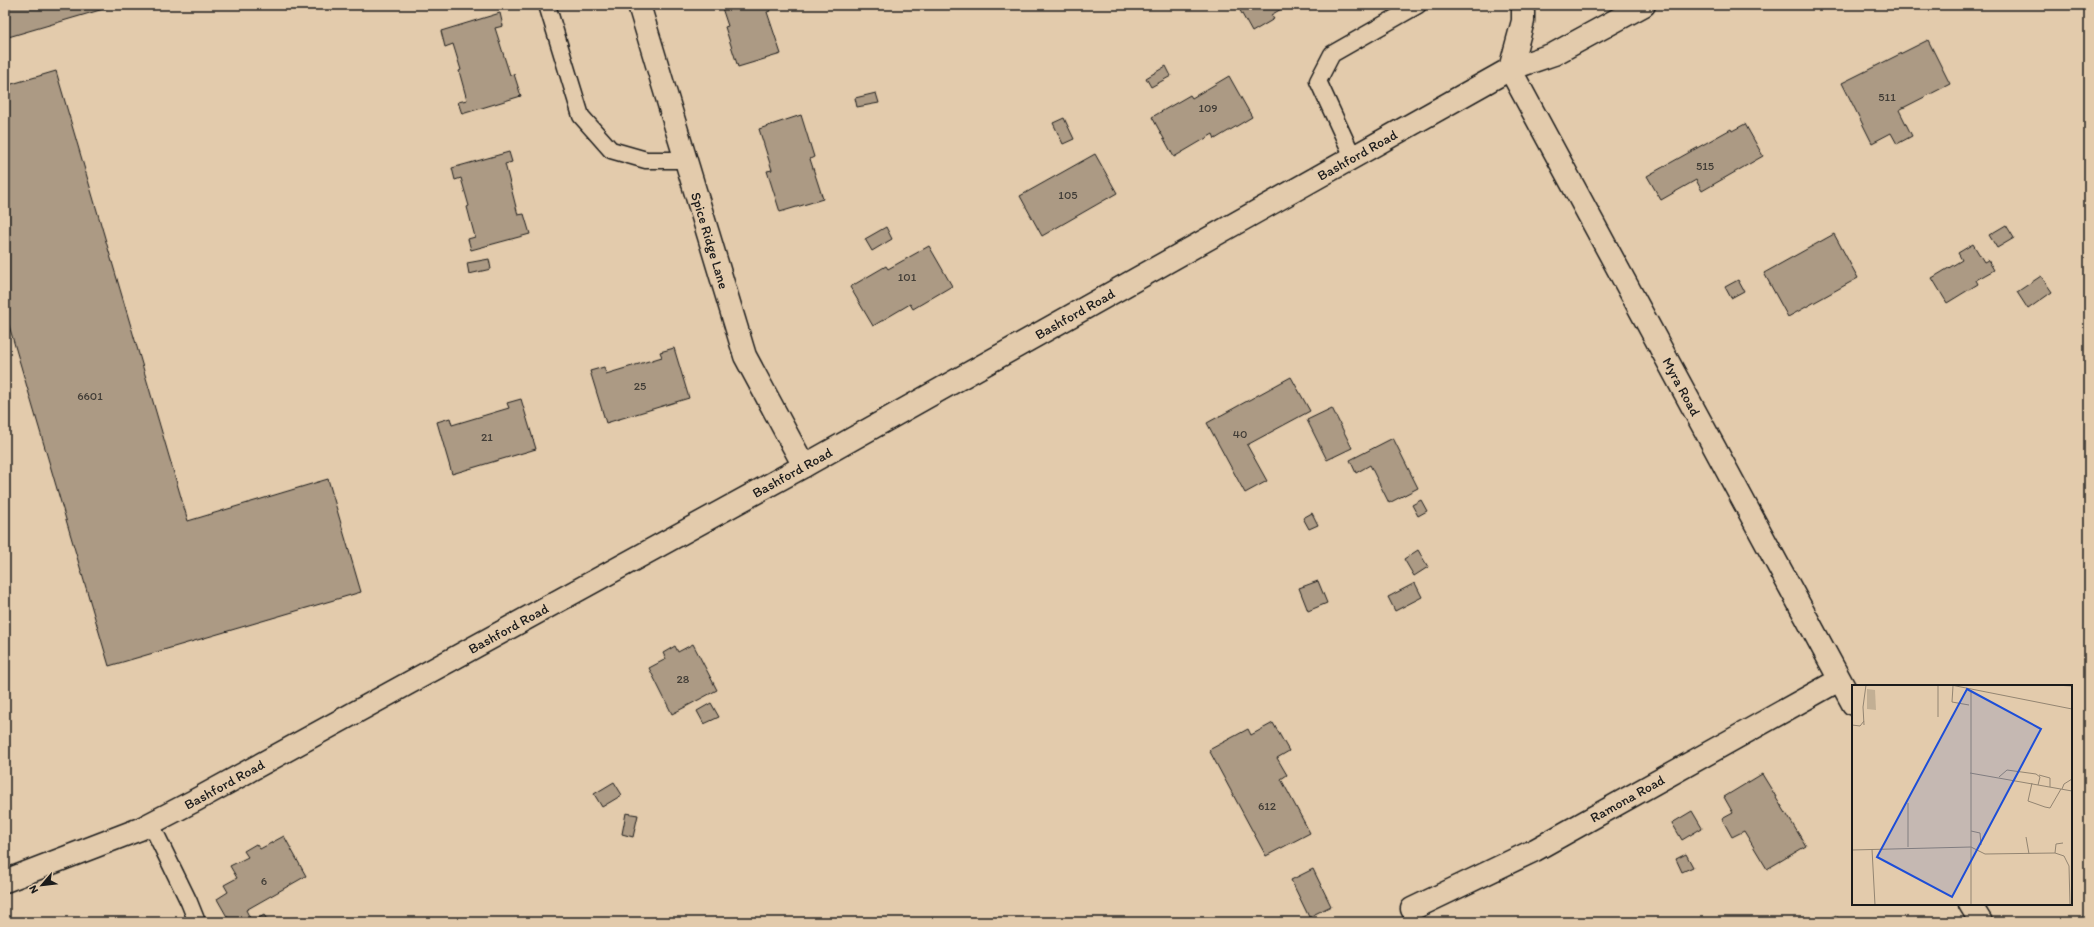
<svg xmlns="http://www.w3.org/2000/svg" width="2094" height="927" viewBox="0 0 2094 927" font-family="Itim,sans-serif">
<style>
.building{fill:#ac9a84;stroke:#1c1c1c}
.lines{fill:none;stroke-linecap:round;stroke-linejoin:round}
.service-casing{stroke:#1c1c1c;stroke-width:19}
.minor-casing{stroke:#1c1c1c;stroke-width:25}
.tertiary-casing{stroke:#1c1c1c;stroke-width:25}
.service{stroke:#e3cbac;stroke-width:16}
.minor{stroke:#e3cbac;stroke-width:22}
.tertiary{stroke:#e3cbac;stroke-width:22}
.labels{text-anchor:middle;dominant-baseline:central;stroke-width:3;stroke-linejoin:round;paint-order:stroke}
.number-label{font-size:12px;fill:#403c36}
.street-label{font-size:14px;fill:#1c1c1c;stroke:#e3cbac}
.inset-road{fill:none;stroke:#938572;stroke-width:1}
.view{fill:#1d4ed8;fill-opacity:0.15;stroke:#1d4ed8;stroke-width:2}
.inset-edge{fill:none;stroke:#1c1c1c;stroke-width:2}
</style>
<rect width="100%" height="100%" fill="#e3cbac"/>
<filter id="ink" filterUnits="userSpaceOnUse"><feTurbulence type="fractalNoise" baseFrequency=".025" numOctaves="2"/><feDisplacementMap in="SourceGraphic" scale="8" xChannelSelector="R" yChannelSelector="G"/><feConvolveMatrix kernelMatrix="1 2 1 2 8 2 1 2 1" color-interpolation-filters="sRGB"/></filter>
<g filter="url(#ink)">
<g class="building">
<polygon points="5,5 117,5 5,38"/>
<polygon points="721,5 768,5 770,11 767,12 781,54 738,67 725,27 728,26"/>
<polygon points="1237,5 1288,5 1271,15 1274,19 1252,32"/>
<polygon points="500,13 503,26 495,28 510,75 514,74 521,96 462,114 458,102 467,100 459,71 461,70 453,44 445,47 441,31"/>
<polygon points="1928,40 1950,84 1899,110 1912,136 1897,144 1891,133 1872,143 1842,83"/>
<polygon points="1166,66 1171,76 1151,87 1146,78"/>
<polygon points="56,71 188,521 328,479 361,592 109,666 5,312 5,86"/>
<polygon points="1229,76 1252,117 1215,139 1213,134 1174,157 1152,117 1190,95 1192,98"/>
<polygon points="876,93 879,103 857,107 855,98"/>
<polygon points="801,115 814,157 810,159 823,199 780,212 767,171 772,170 759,129"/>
<polygon points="1064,118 1074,139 1063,144 1053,123"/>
<polygon points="1745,124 1763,156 1702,191 1696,180 1661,200 1647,176 1731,129 1732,131"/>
<polygon points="509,152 512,162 505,164 518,215 524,214 530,234 471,250 468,239 475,237 467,207 469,206 461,178 455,180 452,168"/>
<polygon points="1095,154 1117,193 1042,236 1020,196"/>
<polygon points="2006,225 2014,238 1997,248 1989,235"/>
<polygon points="886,227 892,239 872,251 865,239"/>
<polygon points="1834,234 1858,278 1788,317 1764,273"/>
<polygon points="1973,244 1984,262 1988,260 1994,270 1976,280 1978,284 1947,303 1932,278 1962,260 1958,253"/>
<polygon points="929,246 952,286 913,309 910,304 873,326 850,287 886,266 888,269"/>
<polygon points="489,259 491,269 469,274 467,263"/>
<polygon points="2041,276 2052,292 2028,309 2017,292"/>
<polygon points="1738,280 1744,291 1731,298 1725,287"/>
<polygon points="674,348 689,398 606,423 590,371 604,367 606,374 662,357 660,352"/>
<polygon points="1291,377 1310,411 1247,445 1267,481 1245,493 1207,423"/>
<polygon points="521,399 536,449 452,474 437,422 450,418 452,425 509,408 507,403"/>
<polygon points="1332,408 1352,448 1327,460 1307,420"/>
<polygon points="1393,438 1418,488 1389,503 1370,465 1356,473 1350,460"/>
<polygon points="1421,500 1427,511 1418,516 1412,505"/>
<polygon points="1312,513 1318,525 1309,529 1303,518"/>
<polygon points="1418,550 1428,567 1414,576 1404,559"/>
<polygon points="1318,581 1327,603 1308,611 1299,588"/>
<polygon points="1415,583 1422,597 1395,611 1388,597"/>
<polygon points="693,644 717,690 672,714 649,668 666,659 663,653 675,646 678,652"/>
<polygon points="711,703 719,717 704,724 697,711"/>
<polygon points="1273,723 1289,751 1277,758 1287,775 1281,779 1310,833 1266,856 1209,750 1248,729 1251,735"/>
<polygon points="1762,774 1806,846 1767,869 1744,831 1732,837 1722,819 1733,813 1724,797"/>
<polygon points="614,782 622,795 602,807 594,794"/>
<polygon points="1692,811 1702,828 1682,840 1672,823"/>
<polygon points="626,813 638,815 633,837 622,834"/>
<polygon points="284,836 306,876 246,910 250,918 242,922 230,922 217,899 228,892 224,885 237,878 230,866 248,857 244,851 256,844 260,849"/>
<polygon points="1686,854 1693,867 1682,872 1676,859"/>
<polygon points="1313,869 1331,906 1309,917 1291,880"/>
<polygon points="264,915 269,922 255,922 254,921"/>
<polygon points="1836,915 1840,922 1823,922"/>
</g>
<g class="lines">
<defs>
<g id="service">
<polyline points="547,5 581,116 611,150 646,160 686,160"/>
<polyline points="1353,157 1318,81 1332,54 1418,5"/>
<polyline points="151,824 189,902 197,922"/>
</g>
<g id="minor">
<path id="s1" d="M639,5L745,356L804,466"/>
<path id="s2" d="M1644,5L1554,54L1510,69L1853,704"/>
<polyline points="1970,904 1981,922"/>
<path id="s3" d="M1412,909L1535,850L1839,680"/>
</g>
<g id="tertiary">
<path id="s4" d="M5,881L140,829L194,801L804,466L1510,69L1523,21V5"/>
</g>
</defs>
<use href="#service" class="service-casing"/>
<use href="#minor" class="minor-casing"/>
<use href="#tertiary" class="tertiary-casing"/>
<use href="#service" class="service"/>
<use href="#minor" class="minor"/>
<use href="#tertiary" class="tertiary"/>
</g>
</g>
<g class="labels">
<g class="number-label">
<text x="1887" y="97">511</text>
<text x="1208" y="108">109</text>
<text x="1705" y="166">515</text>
<text x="1068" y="195">105</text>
<text x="907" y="277">101</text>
<text x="640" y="386">25</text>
<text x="90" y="396">6601</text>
<text x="1240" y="434">40</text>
<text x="487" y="437">21</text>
<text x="683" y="679">28</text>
<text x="1267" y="806">612</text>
<text x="264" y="881">6</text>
</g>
<g class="street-label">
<text stroke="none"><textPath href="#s4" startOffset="1536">Bashford Road</textPath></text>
<text stroke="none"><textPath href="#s1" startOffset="246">Spice Ridge Lane</textPath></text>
<text stroke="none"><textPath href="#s4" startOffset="1212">Bashford Road</textPath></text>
<text stroke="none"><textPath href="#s2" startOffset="510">Myra Road</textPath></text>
<text stroke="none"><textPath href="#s4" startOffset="888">Bashford Road</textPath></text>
<text stroke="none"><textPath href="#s4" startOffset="564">Bashford Road</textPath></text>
<text stroke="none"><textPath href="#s4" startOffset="240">Bashford Road</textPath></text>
<text stroke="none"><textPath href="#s3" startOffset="242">Ramona Road</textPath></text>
</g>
</g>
<g transform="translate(1852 685)">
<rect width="220" height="220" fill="#e3cbac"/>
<path d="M15,4L23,5L24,25L15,24Z" fill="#c2af94"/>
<path class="inset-road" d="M86,0V32M99,0L220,24M203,0L220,1M101,1L100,17L117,20M119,5V162L133,169L203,168L212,171L217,181L218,220M0,40L8,41L12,36M12,40L11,22L14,0M118,88L220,106M187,90L198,93V102M147,92L155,85L184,89L188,92L186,100M180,98L176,116L193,122L198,123L209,104M210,104L212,99L220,94M56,118V162M119,146L128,148L129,160M174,152L177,169M20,164L23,220M0,165L119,162V220M203,168L204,159L211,158"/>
<path class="view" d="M115,4L189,44L100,212L25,172Z"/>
<rect width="220" height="220" class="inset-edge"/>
</g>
<rect width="2094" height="927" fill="none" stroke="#e3cbac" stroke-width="20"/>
<rect x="10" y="10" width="2074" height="907" fill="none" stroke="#1c1c1c" stroke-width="1.5" filter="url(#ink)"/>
<g transform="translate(42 885) rotate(242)" stroke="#e3cbac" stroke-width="3" paint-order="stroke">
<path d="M0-3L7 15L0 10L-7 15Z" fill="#1c1c1c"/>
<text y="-6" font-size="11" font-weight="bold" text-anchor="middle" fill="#1c1c1c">N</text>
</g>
</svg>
